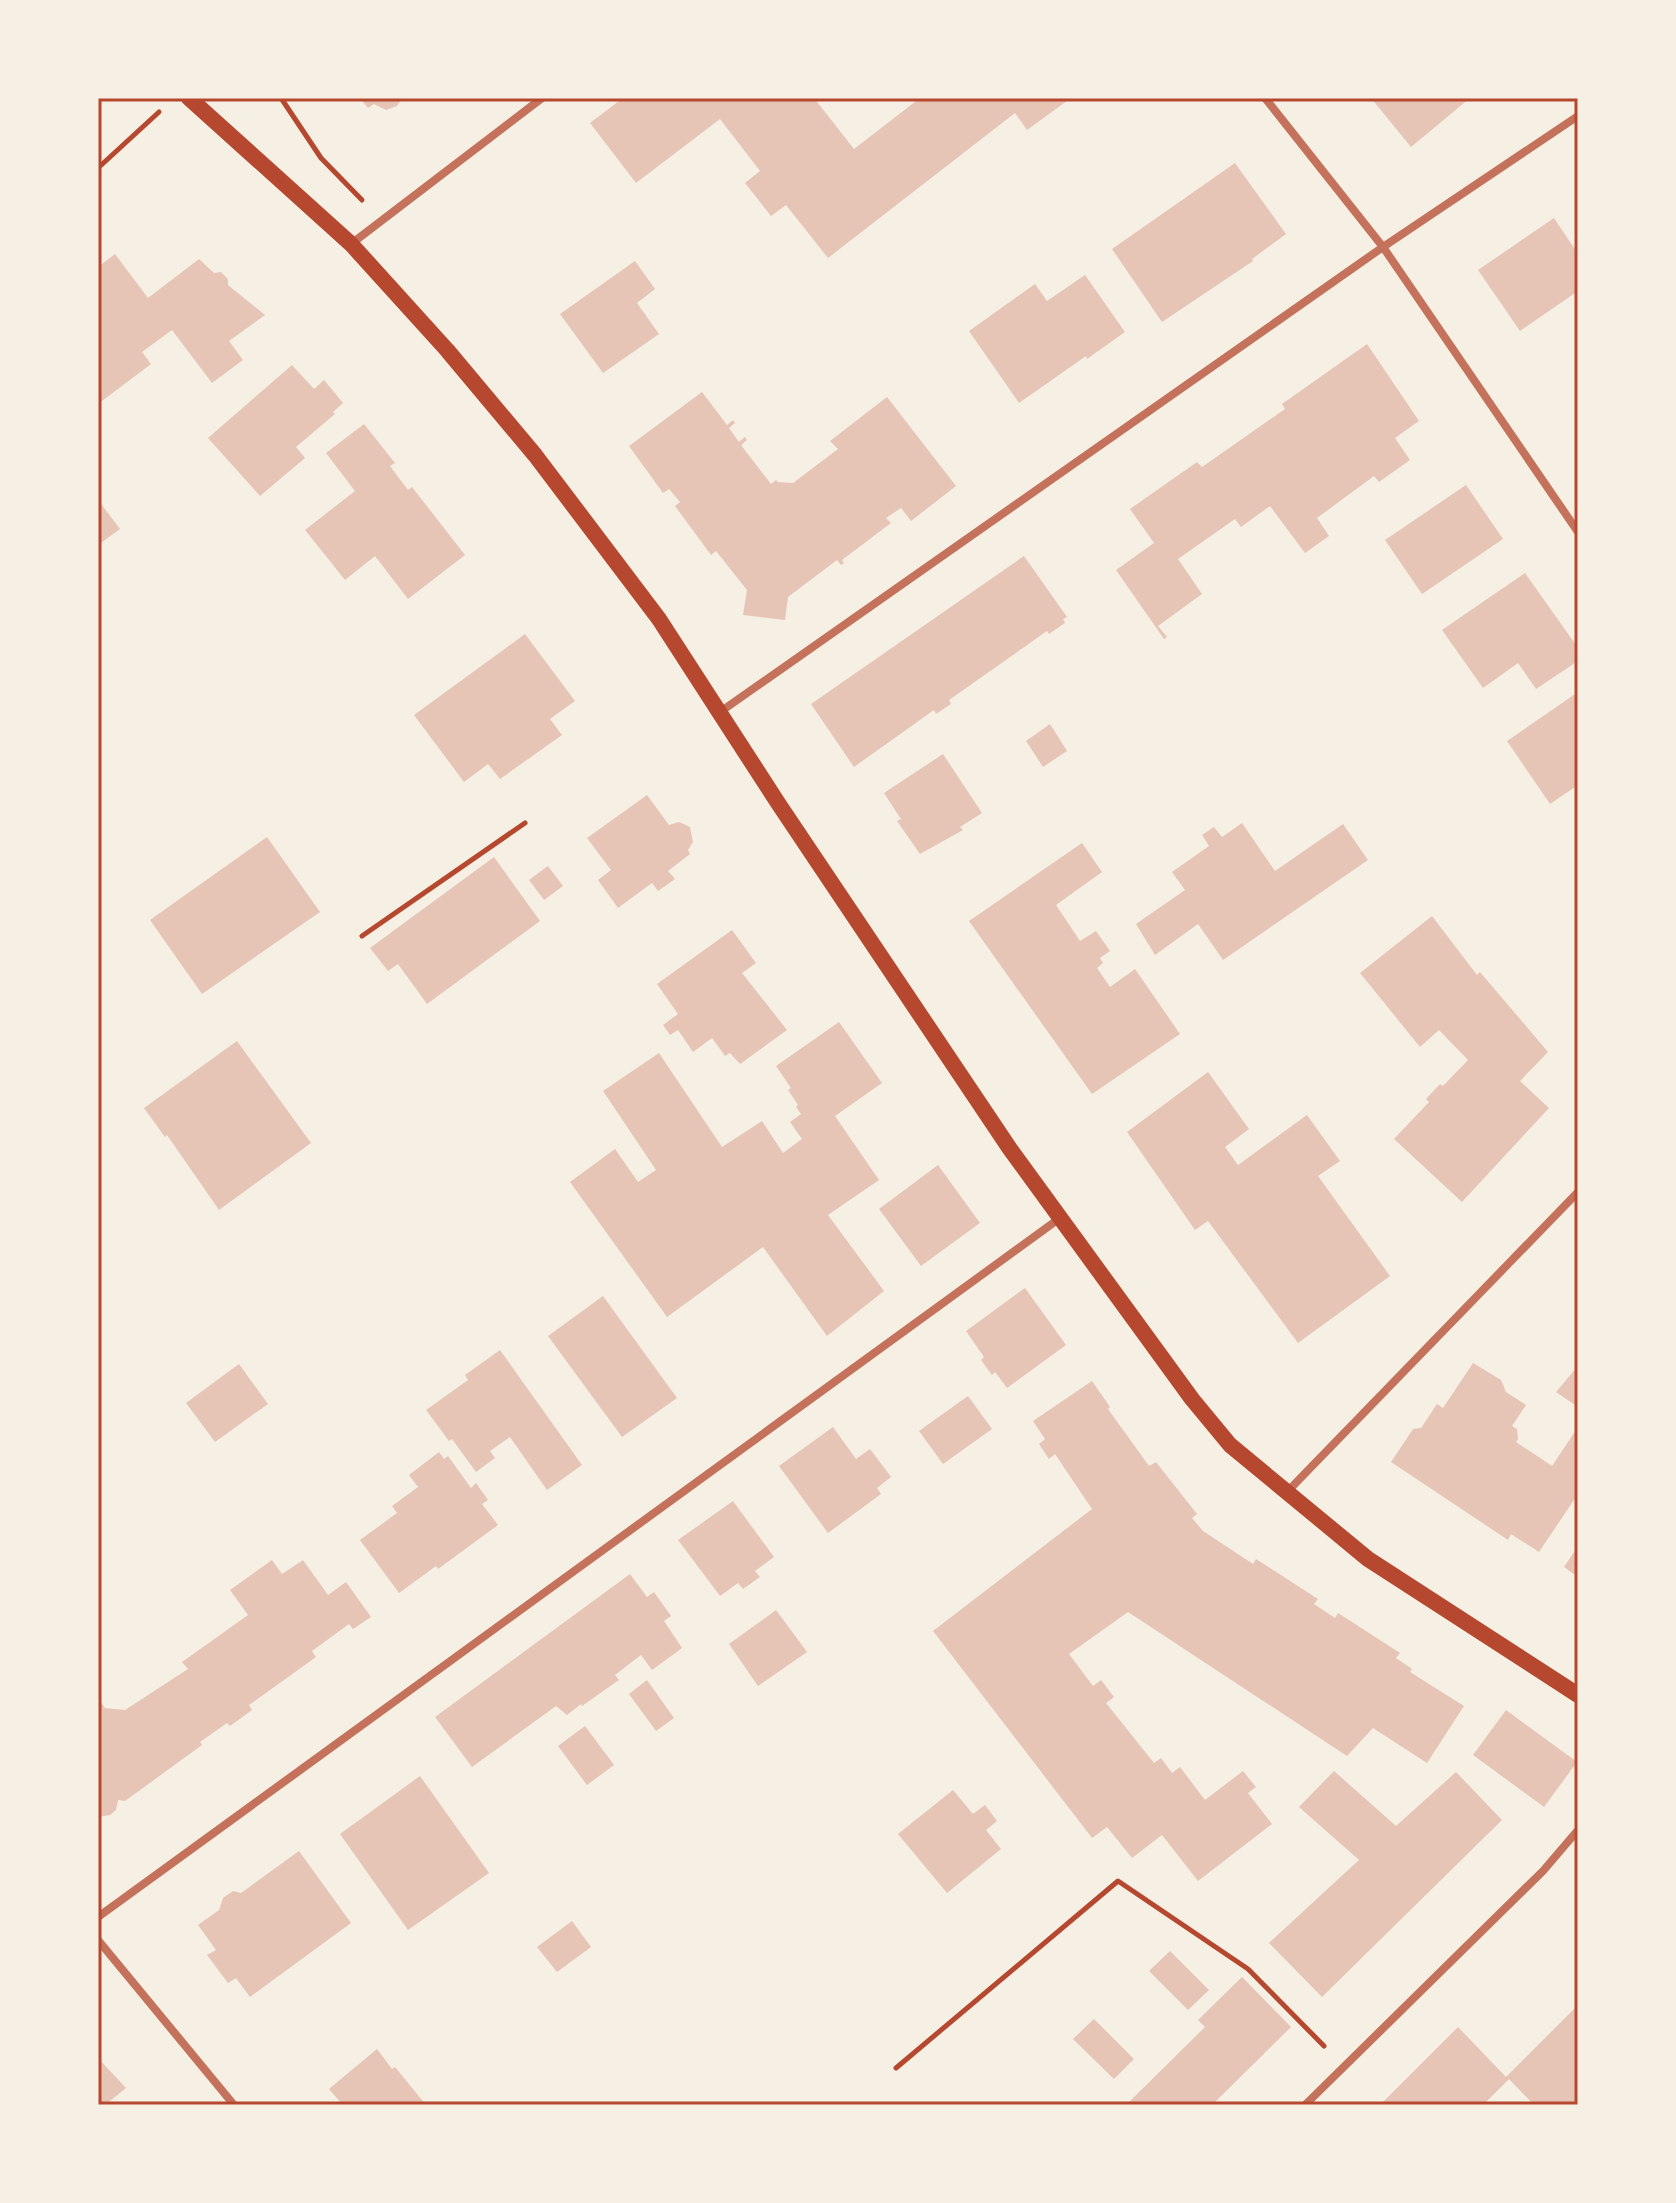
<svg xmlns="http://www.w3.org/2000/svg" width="1676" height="2203" viewBox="0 0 1676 2203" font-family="Manrope,sans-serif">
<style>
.building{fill:#e6c5b7}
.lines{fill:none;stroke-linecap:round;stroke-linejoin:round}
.path{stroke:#b5482f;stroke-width:5}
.minor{stroke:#c5725c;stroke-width:8}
.secondary{stroke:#b5482f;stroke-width:16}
.neatline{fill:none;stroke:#b5482f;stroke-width:3}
</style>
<rect width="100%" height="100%" fill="#f6efe4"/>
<g class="building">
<polygon points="360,98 402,98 397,106 386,110 374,104 368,108"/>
<polygon points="623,98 814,98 854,149 920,98 1071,98 1027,130 1015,113 828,258 786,205 771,216 745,183 760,171 720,119 636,183 590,123"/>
<polygon points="1371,98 1470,98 1411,147"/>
<polygon points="1235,163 1286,234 1252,259 1253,261 1162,322 1112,249"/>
<polygon points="1554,218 1578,254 1578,291 1520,331 1478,270"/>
<polygon points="115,254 148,298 199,259 214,273 221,272 228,279 228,285 265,315 229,341 243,360 212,383 172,330 142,352 151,364 98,404 98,267"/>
<polygon points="635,261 655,289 637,303 659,334 603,373 560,314"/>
<polygon points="1085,275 1125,332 1087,359 1086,356 1019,403 969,331 1035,284 1047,301"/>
<polygon points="1367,344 1419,421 1395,438 1410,460 1379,482 1374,476 1317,518 1329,536 1305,553 1270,506 1241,527 1235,519 1178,559 1202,594 1158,626 1167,637 1164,639 1116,570 1154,543 1130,509 1197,462 1202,467 1285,409 1282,404"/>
<polygon points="292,365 314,389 324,380 343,403 333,412 335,414 296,447 305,458 260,496 208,438"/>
<polygon points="702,392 727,425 733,420 735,423 729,428 739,442 745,437 747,440 741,445 771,484 776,480 778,482 793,483 838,449 830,441 887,397 956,486 911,521 901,508 886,518 891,523 842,560 844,563 841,565 837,560 788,597 785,620 743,615 747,590 716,551 711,555 675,506 680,502 669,489 663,493 629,446"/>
<polygon points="364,424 395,463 390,466 408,490 412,487 465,555 408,599 375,556 345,580 305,530 355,491 326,453"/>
<polygon points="1466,485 1503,539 1422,594 1385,540"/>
<polygon points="98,500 120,529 98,545"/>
<polygon points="1024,556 1067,617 1063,619 1065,623 1049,634 1047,631 949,700 951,704 936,714 934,710 854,767 811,704"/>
<polygon points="1525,573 1578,648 1578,661 1536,689 1518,663 1483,688 1442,630"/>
<polygon points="525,634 575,701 550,719 562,735 500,779 488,764 464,782 414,715"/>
<polygon points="1578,692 1578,785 1550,804 1507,741"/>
<polygon points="1050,724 1067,751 1043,767 1026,741"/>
<polygon points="943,754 982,813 960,827 963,830 920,854 897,821 901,819 884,793"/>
<polygon points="647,795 669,825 679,822 690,827 693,842 688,850 690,854 668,871 675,879 658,891 652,883 618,908 598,880 611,870 587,838"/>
<polygon points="1242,823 1275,871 1343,824 1368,860 1223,960 1198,924 1155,955 1136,924 1185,890 1172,872 1209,846 1202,835 1214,827 1222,837"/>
<polygon points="267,837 320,912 202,994 150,920"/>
<polygon points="1082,843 1102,872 1056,905 1080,941 1096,931 1110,951 1100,958 1103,963 1097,968 1110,987 1135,969 1180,1034 1092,1094 969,921"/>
<polygon points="494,857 540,921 427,1004 398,964 388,971 370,948"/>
<polygon points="548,866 563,886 544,900 529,880"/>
<polygon points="1432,916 1477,975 1480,972 1548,1052 1520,1081 1549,1108 1462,1202 1394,1139 1429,1102 1426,1099 1440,1084 1443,1086 1468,1060 1439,1030 1420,1047 1360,973"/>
<polygon points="732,930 756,963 742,973 787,1030 740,1064 730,1053 725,1056 712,1038 693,1052 678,1030 670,1035 663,1025 678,1014 657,984"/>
<polygon points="839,1022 882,1083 835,1116 879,1180 828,1215 884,1291 827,1336 763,1247 667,1317 570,1182 615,1149 638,1182 656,1170 603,1091 659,1053 722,1147 762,1121 783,1153 802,1139 790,1122 801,1114 796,1107 798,1105 788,1090 791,1088 776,1066"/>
<polygon points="237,1041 311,1143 219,1210 167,1135 165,1137 144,1108"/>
<polygon points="1208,1072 1249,1129 1225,1147 1238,1165 1307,1115 1340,1161 1318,1176 1390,1276 1298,1343 1208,1221 1195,1230 1127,1132"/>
<polygon points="938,1165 980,1223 921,1266 879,1209"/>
<polygon points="1025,1288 1066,1345 1007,1388 995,1372 992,1375 981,1360 984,1357 966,1331"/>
<polygon points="603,1296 677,1398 622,1437 548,1336"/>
<polygon points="500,1350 582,1465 547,1490 510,1437 490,1451 495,1458 476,1472 452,1439 449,1441 426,1410 468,1380 465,1375"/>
<polygon points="1473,1363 1501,1380 1506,1392 1526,1405 1512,1426 1517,1429 1518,1439 1516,1442 1552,1466 1578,1427 1578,1494 1539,1552 1511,1534 1508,1540 1391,1462 1413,1429 1421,1428 1437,1404 1443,1408"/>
<polygon points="239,1364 268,1404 215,1442 186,1403"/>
<polygon points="1578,1366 1578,1407 1556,1392"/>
<polygon points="1092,1381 1110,1407 1108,1409 1149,1466 1156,1462 1197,1514 1192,1518 1203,1531 1253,1564 1256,1559 1318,1599 1314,1604 1335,1618 1338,1613 1400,1653 1396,1658 1412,1669 1410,1672 1464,1706 1427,1763 1373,1728 1347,1756 1128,1612 1069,1654 1093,1686 1101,1680 1114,1697 1106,1703 1154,1763 1161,1758 1172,1773 1180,1767 1205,1800 1243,1771 1256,1787 1248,1793 1272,1824 1198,1881 1162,1835 1132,1858 1107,1827 1092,1838 933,1631 1092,1509 1055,1454 1049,1459 1039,1444 1045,1439 1033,1421"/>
<polygon points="968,1396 992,1429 943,1464 919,1431"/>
<polygon points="833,1427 856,1459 870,1449 891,1477 877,1488 881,1494 828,1533 779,1466"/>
<polygon points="439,1452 444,1459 448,1456 471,1488 476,1483 488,1500 482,1504 498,1525 438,1569 436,1566 399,1593 360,1540 397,1513 392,1506 418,1487 409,1475"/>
<polygon points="733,1501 774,1557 755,1571 760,1577 743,1589 738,1583 720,1596 678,1540"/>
<polygon points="1578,1546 1578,1577 1564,1567"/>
<polygon points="272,1560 282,1574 303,1560 328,1595 346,1582 371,1617 353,1629 349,1624 312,1651 316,1657 249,1705 252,1710 230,1726 227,1723 200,1742 202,1745 125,1801 118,1800 116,1810 110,1815 98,1817 98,1698 105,1708 125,1710 188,1669 182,1662 248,1615 230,1590"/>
<polygon points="630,1574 647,1597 654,1592 671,1616 664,1621 682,1648 652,1670 641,1655 615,1675 619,1680 582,1706 581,1704 567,1715 556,1706 472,1767 435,1717"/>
<polygon points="776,1610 807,1652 758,1686 729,1644"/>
<polygon points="647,1680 674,1718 656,1731 629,1694"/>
<polygon points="1506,1710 1577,1762 1544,1807 1473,1755"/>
<polygon points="585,1726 614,1765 587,1785 558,1746"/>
<polygon points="1334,1771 1396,1826 1456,1772 1502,1820 1322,1997 1269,1943 1359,1860 1299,1807"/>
<polygon points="420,1776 489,1873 408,1930 340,1834"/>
<polygon points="953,1790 973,1814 985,1805 997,1821 986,1830 1001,1849 947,1893 898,1834"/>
<polygon points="299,1851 351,1923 250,1997 236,1978 228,1983 207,1955 216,1950 198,1925 219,1910 223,1898 233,1891 241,1893"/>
<polygon points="572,1921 591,1947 557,1972 537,1947"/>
<polygon points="1170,1951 1209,1990 1188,2010 1149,1971"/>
<polygon points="1242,1977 1291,2027 1212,2105 1126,2105 1205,2027 1198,2020"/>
<polygon points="1578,2005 1578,2105 1534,2105 1509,2079 1483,2105 1380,2105 1458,2027 1506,2077"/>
<polygon points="1094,2019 1134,2059 1114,2079 1073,2039"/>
<polygon points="377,2049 392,2069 395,2067 426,2105 343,2105 329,2089"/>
<polygon points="98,2058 126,2088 105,2105 98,2105"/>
</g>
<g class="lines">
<g class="path">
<polyline points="281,98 321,158 362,200"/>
<polyline points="98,168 159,112"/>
<polyline points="362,936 525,823"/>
<polyline points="896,2068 1118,1881 1248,1969 1324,2046"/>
</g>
<g class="minor">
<polyline points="1265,98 1383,247 1578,532"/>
<polyline points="351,244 542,98"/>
<polyline points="720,712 1383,247 1578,116"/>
<polyline points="1286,1493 1578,1192"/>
<polyline points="98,1917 1060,1218"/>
<polyline points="98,1940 234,2105"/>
<polyline points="1305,2105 1543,1871 1578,1830"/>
</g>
<polyline class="secondary" points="189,98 351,244 447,350 535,455 659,619 778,803 1010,1149 1192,1399 1230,1445 1368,1559 1578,1695"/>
</g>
<rect width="1676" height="2203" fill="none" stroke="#f6efe4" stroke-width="200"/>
<rect x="100" y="100" width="1476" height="2003" class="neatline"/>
</svg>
